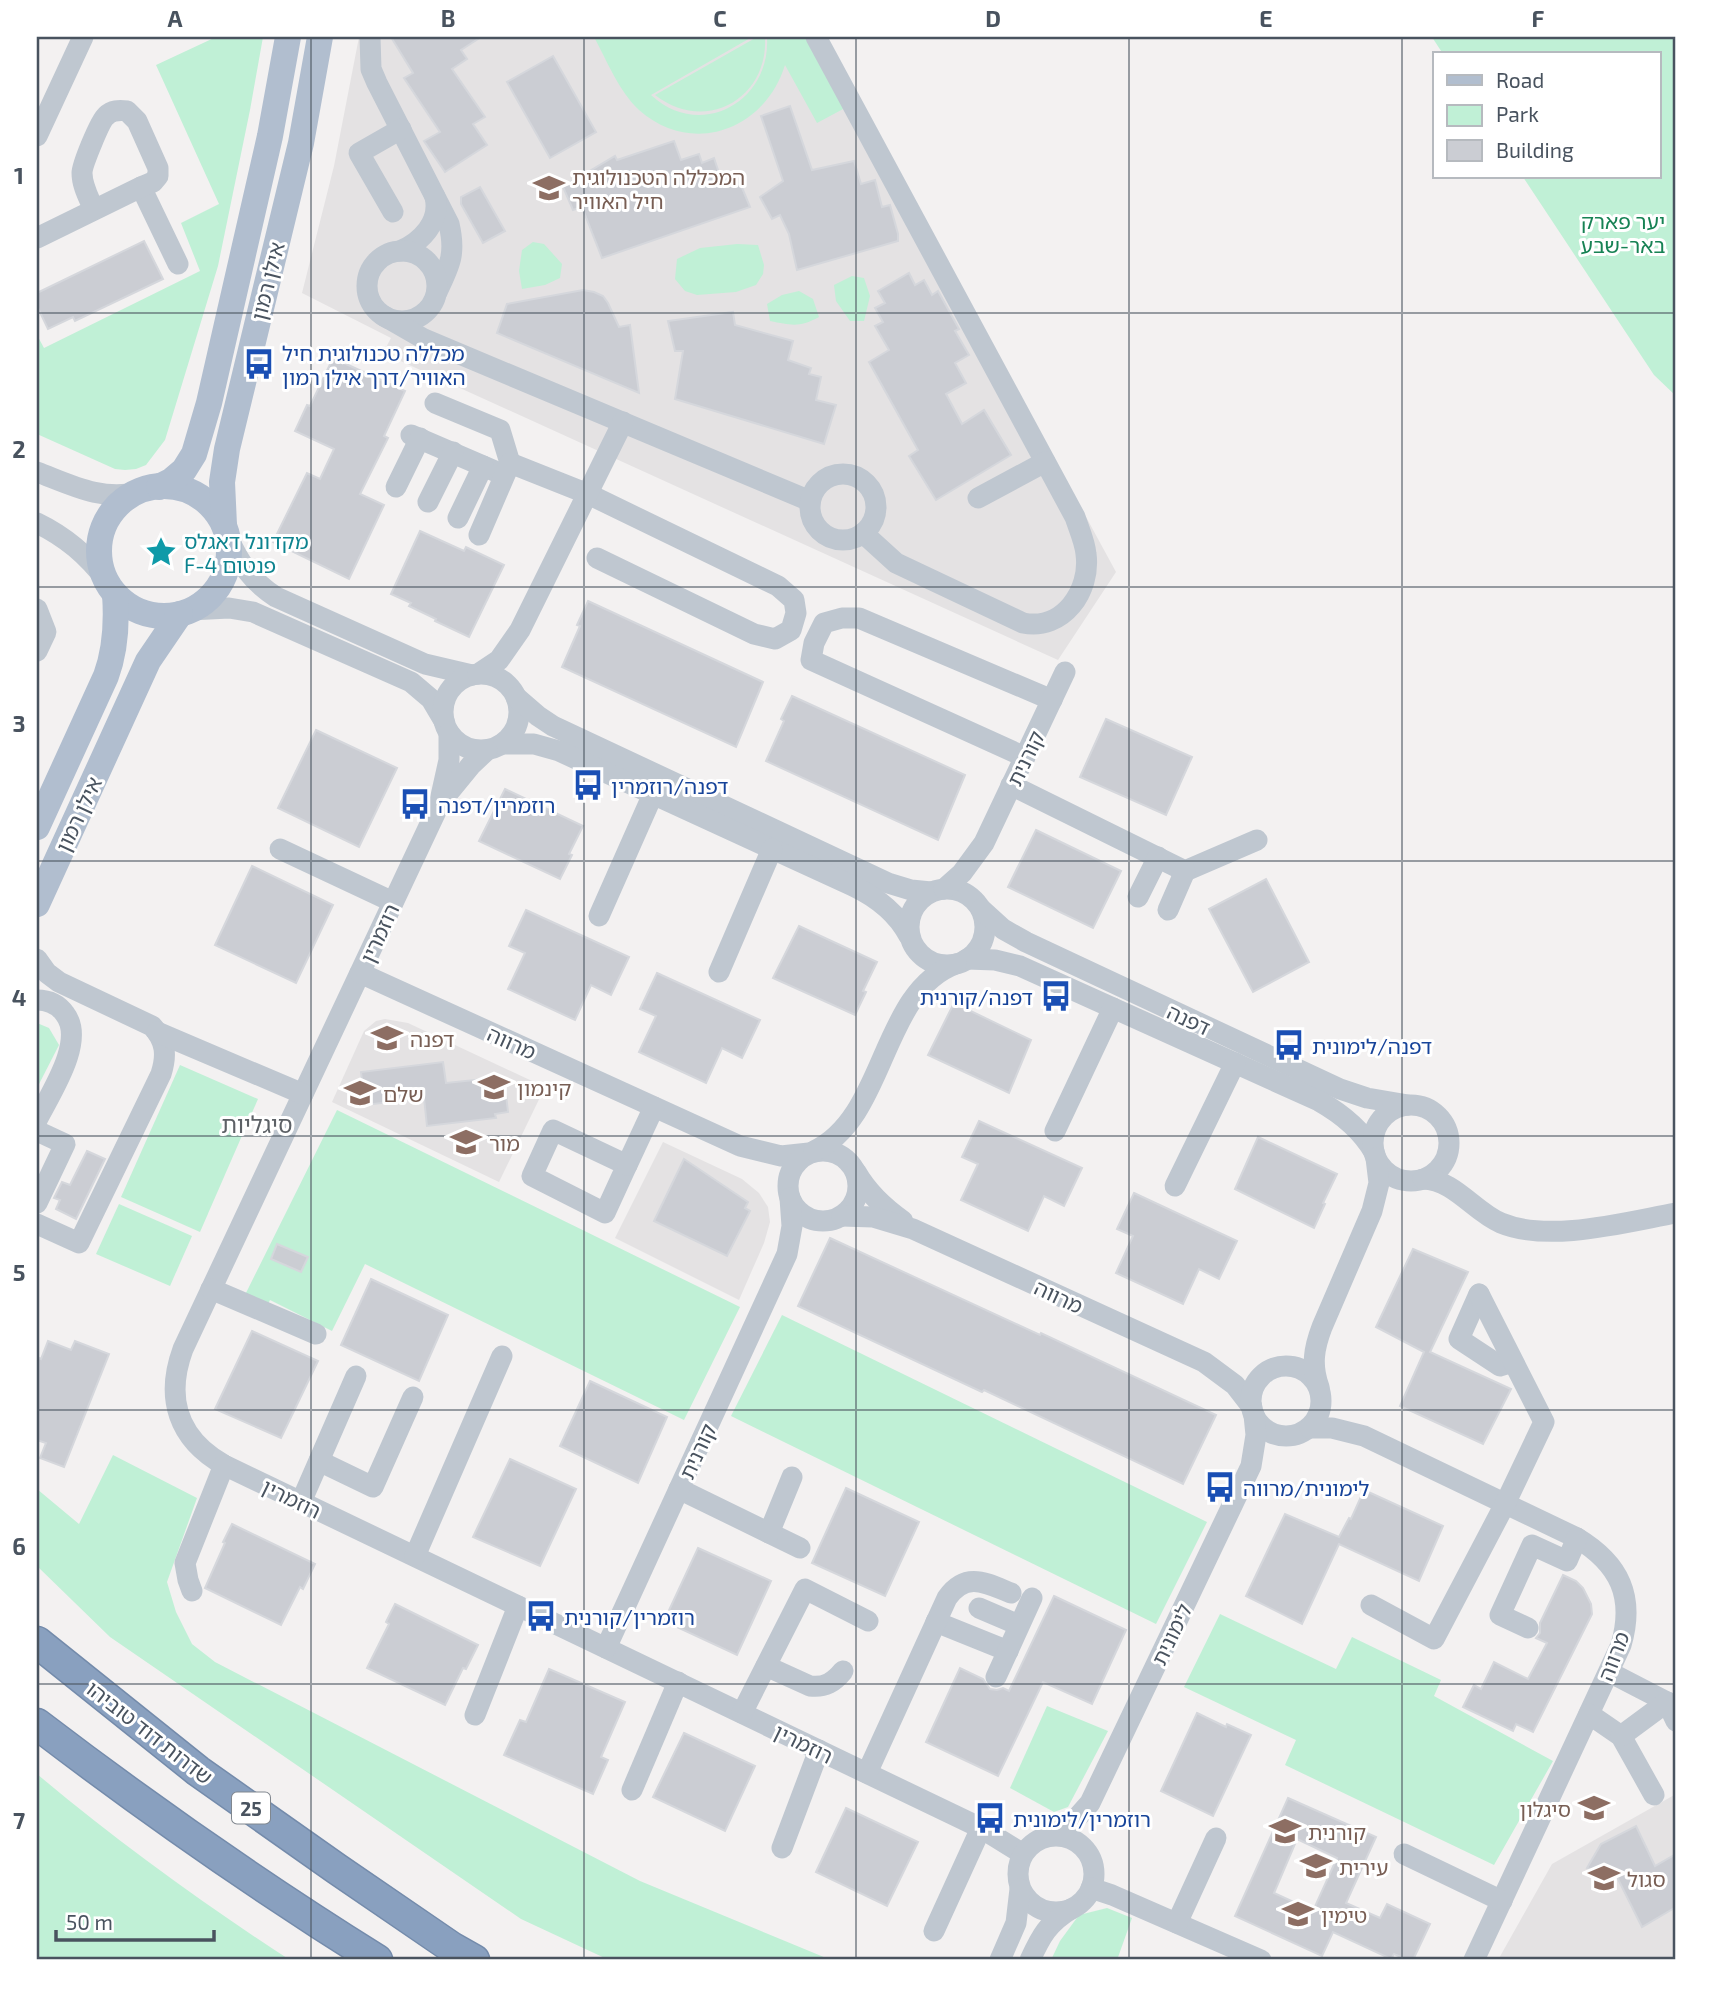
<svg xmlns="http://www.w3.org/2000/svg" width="1713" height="1997" viewBox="0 0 1713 1997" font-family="'Exo 2','Noto Sans Hebrew',sans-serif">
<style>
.education{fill:#e4e2e3}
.green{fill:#c0f0d6}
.building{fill:#cbcdd3;stroke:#d5d7dc;stroke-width:2;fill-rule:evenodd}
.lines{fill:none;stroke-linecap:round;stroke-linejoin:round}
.highway-casing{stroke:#748bab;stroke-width:33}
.minor{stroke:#bfc7d0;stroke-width:21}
.major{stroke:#b1becf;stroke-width:26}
.highway{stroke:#89a0bf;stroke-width:30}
.grid{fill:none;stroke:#49535f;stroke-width:2;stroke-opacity:0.55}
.labels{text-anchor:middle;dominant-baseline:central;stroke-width:6;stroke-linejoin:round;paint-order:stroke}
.shield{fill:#fff;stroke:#80878f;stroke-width:2}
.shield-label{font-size:19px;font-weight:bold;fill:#49535f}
.education-label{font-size:21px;fill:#785e54;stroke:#fff;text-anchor:start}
.park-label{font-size:21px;fill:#178254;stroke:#fff}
.street-label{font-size:21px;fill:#49535f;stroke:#fff}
.transit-label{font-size:21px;fill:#164399;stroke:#fff;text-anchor:start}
.culture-label{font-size:21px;fill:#0d838f;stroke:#fff;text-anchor:start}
.neighbourhood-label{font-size:23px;fill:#5d6166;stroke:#fff}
.neatline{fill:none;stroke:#49535f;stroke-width:2.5}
.grid-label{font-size:23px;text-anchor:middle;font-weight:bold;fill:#49535f}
</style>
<rect width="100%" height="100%" fill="#f3f1f1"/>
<g class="education">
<polygon points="359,37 825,37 1116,572 1058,660 383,353 391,338 302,293 334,166"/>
<polygon points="385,1019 408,1023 545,1087 499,1182 332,1102 364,1031 376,1021"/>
<polygon points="663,1142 742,1179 759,1193 768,1207 770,1222 764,1243 739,1300 615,1238"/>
<polygon points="1676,1794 1676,1960 1498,1960 1552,1864"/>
</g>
<g class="green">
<polygon points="216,37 263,37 250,110 218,266 165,440 146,465 136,469 125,470 115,469 37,434 37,335 44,348 200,271 181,223 219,204 156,65"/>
<path d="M594,37H752L651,95C700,141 771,102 767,37H806L845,108L817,123L785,65C765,130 692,157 639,110C619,91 607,61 594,37Z"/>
<path d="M757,37L765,38C768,99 705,134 655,95Z"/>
<polygon points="1432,37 1676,37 1676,396 1654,375 1523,177 1659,177 1659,54 1443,54"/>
<polygon points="533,242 544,244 562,264 560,278 545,285 522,289 519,271 522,250"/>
<polygon points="737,244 758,245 764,265 763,274 756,285 736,292 697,295 685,291 675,279 677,259 700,248"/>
<polygon points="852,276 864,278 870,296 864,321 850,321 836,301 834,285"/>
<path d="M799,291L813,299L819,317C799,328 791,325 770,321L767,304L782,295Z"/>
<polygon points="37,1023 49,1028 59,1045 37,1088"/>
<polygon points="180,1065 258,1099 200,1232 121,1197"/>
<polygon points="337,1110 740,1307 684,1420 365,1264 332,1331 270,1300 264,1312 242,1301"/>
<polygon points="119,1204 192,1236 170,1286 96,1254"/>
<polygon points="782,1315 1207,1522 1156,1624 731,1416"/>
<polygon points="113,1455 197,1498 167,1582 176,1612 192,1644 215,1662 640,1881 831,1960 609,1960 521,1919 110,1637 37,1566 37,1489 79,1524"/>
<polygon points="1220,1614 1336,1669 1352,1637 1441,1680 1434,1696 1553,1761 1494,1865 1285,1765 1296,1740 1184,1687"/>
<polygon points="1047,1706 1108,1731 1068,1807 1054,1812 1010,1788"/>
<path d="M37,1774C117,1841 202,1903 290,1960H37Z"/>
<polygon points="1107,1908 1132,1918 1117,1960 1051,1960 1060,1941 1079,1915"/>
</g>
<g class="building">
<polygon points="391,37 481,37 461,50 467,59 452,69 485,117 473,124 487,145 445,172 424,141 440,132 404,78 413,73"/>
<polygon points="553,56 596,132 550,158 507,82"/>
<polygon points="790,106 812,170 854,161 861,184 875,180 882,207 890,205 898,234 898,241 797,270 789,234 780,215 772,219 760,197 783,181 761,116"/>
<polygon points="674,141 681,160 699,154 702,163 714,158 721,179 736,173 750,207 602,258 582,207 573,210 563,187 615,156 617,160"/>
<polygon points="480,187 505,231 483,243 461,204 461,197"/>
<polygon points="144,241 163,279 75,321 73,317 48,329 37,306 37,293"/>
<polygon points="909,273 915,285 924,280 932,295 938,291 959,329 955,331 969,355 955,363 966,383 946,394 962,424 984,410 1011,455 936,500 909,456 918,450 869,362 889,350 875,326 883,322 875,308 885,303 878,291"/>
<polygon points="583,290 594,292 603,296 608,303 619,327 630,325 639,393 497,333 507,304"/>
<polygon points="733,312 735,325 793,341 788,360 811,368 809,374 821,377 816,400 836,405 824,444 675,399 683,351 675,351 668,321"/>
<polygon points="333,358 405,391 384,436 388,438 360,494 384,505 349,579 273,542 307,473 320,479 334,449 295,431 307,405 310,406"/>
<polygon points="420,531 464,551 466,547 504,565 469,637 435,621 436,619 409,606 411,603 391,594"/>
<polygon points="588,601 763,682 736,747 562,667 580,626 577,625"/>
<polygon points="792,696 965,775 938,840 766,761 784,721 781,719"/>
<polygon points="1106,719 1192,757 1166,815 1080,777"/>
<polygon points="316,730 397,768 359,847 278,808"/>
<polygon points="505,789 583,826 569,854 572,855 560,879 479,841"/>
<polygon points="1036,830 1121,871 1093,928 1008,887"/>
<polygon points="252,866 333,905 296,983 215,945"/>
<polygon points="1266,879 1309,962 1253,992 1209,909"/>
<polygon points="526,910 629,957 611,995 591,985 575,1020 508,989 525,953 509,946"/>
<polygon points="799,926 877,962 863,991 866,992 855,1015 773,978"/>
<polygon points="657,973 760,1020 742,1058 722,1048 706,1083 639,1052 656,1016 640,1009"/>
<polygon points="954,1003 1031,1040 1009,1093 928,1055"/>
<polygon points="443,1062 446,1083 504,1077 508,1112 495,1114 496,1118 427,1126 424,1098 365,1105 361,1072"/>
<polygon points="979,1121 1082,1168 1064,1206 1044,1196 1028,1231 961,1200 978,1164 962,1157"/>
<polygon points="1258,1137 1337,1174 1323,1203 1325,1204 1314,1228 1235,1189"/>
<polygon points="87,1151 105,1159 76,1219 56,1209 60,1200 54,1198 62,1182 70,1185"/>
<polygon points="684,1159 748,1202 745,1208 750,1211 727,1256 654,1221"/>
<polygon points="1134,1193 1237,1241 1219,1279 1199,1269 1183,1304 1116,1273 1133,1236 1117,1229"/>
<polygon points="830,1238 1040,1335 1041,1333 1216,1415 1183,1484 984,1390 982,1392 798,1306"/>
<polygon points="277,1244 308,1257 301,1272 271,1259"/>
<polygon points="1413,1249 1468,1272 1430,1352 1511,1389 1483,1444 1400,1406 1424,1352 1376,1327"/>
<polygon points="371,1279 448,1315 419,1381 341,1345"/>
<polygon points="252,1331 318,1361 281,1438 215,1409"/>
<polygon points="48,1341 71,1350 75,1341 109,1354 64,1467 40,1458 46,1443 37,1440 37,1357 41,1359"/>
<polygon points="590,1381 667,1417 638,1483 560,1446"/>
<polygon points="510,1459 576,1489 540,1566 473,1537"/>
<polygon points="846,1488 919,1522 885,1596 812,1563"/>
<polygon points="1364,1490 1443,1526 1419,1581 1339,1544 1302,1624 1246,1596 1285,1514 1339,1537 1349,1518 1351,1519"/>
<polygon points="232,1524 315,1564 303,1589 300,1587 281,1625 205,1588 225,1543 223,1542"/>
<polygon points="698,1548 771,1581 737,1655 664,1621"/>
<polygon points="1563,1575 1576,1581 1583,1588 1591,1604 1592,1614 1533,1732 1516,1724 1513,1731 1463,1707 1474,1685 1481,1689 1494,1662 1528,1679 1547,1643 1536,1638 1540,1633 1540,1623"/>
<polygon points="1054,1596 1126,1630 1092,1704 1043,1682 998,1776 926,1742 960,1668 983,1679 990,1689 997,1690 1003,1688 1009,1691"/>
<polygon points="395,1604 478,1645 466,1669 463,1668 445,1705 367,1668 389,1624 386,1622"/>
<polygon points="549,1669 625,1702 601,1757 608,1760 593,1794 504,1755 520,1720 526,1722"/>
<polygon points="1197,1713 1226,1727 1227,1724 1251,1735 1213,1816 1161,1791"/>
<polygon points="684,1733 755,1766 725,1831 653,1797"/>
<path d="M1288,1798L1376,1837L1346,1903L1380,1918L1387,1904L1430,1924L1413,1960H1408L1394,1954L1391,1959L1333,1932L1322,1956L1235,1916ZM1297,1839L1337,1858L1313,1911L1274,1893Z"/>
<polygon points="846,1808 918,1842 887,1906 816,1872"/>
<polygon points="1636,1826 1655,1866 1676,1854 1676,1907 1642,1927 1618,1879 1587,1868 1601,1844"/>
</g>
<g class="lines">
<defs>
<g id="highway">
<polyline points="37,1642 198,1771 337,1869 451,1947 474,1960"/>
<path d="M37,1724C147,1808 260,1887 377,1960"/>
</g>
</defs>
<use href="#highway" class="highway-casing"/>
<g class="minor">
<path d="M370,37L371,69L377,83L449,224C456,254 450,265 437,292"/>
<path d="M816,37L1075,517C1079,529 1085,542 1086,554C1091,591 1063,631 1023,623L896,563L863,533"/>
<polyline points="37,136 83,37"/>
<polyline points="141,187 178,264"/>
<polyline points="393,212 359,153 401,129"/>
<path d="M37,238L141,187L153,182L158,176V168L137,121L127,111C119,110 112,110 106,116C100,121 82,165 82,173C82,186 89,198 94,210"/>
<path d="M400,251C421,242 441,222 435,197"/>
<circle cx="402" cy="286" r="35"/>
<polyline points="384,316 424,339 810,501"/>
<polyline points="435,403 500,430 510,463"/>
<polyline points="411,435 504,475"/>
<path d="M37,472C69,484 103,502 138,492"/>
<circle cx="843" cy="507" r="33"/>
<polyline points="396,487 420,438"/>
<polyline points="978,498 1045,462"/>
<polyline points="428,502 453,452"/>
<polyline points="458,518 483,466"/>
<path d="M37,523C66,537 87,555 107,581"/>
<path d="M227,535C238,561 252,582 276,597L425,664L472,675"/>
<polyline points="479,535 510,463 588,494 778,586 794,600 796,613 791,630 775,639 754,634 597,558"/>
<polyline points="37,609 46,632 37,651"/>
<polyline points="190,610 229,608 253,612 411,682 431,699 444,721"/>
<circle cx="481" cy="712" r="38"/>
<polyline points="478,674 499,660 520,630 623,422"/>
<polyline points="516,697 538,716 553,726 888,883 911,890 931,892"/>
<path d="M449,733V760L439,805L183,1349C165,1398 178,1439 224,1465L981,1828L1023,1854"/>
<path d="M502,744H534L559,751L853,886C876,897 897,913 909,936"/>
<polyline points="1025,757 811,660 814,643 824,623 842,618 859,618 1052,700"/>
<polyline points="1011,785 1185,871 1257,840"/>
<polyline points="444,798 471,765 487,750"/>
<polyline points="280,849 393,902"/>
<circle cx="947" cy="927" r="38"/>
<polyline points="944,889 962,873 984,843 1065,672"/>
<polyline points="1138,897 1158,857"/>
<polyline points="981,909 1003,929 1026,942 1340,1089 1367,1098 1408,1105"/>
<polyline points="1168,910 1185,871"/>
<polyline points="599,916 653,794"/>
<path d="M37,959L47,973L59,982L152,1026C166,1041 167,1055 161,1074L79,1243L37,1224"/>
<path d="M967,959L995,960L1020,966L1319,1101C1342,1114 1361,1129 1374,1152"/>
<polyline points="719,972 772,849"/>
<polyline points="360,973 740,1146 781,1156 809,1153"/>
<path d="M37,1000C48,1000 58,1004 65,1014C86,1041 50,1094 37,1120"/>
<polyline points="157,1032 303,1094"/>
<circle cx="1411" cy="1143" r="38"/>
<polygon points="553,1130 627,1165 605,1213 532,1176"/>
<polyline points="37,1131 65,1144 37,1203"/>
<polyline points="1055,1131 1113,1008"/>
<circle cx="823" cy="1186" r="35"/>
<path d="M814,1151C887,1117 880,992 956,964"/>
<polyline points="627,1165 654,1107"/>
<path d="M856,1172C868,1193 883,1207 903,1221"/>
<path d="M1423,1179C1455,1180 1473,1211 1501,1223C1549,1243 1626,1222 1676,1213"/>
<polyline points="1175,1186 1235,1063"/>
<polyline points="842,1216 873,1217 913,1229 1204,1362 1235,1385 1252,1407"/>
<polyline points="211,1289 316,1334"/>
<polyline points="1479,1294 1459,1339 1500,1366 1513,1362"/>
<circle cx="1286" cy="1401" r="35"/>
<path d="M1319,1387C1311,1365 1314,1348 1322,1327L1372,1211L1379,1183L1376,1158"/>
<path d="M1310,1428H1332L1364,1436L1577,1538C1620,1564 1635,1597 1621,1645L1474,1960"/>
<polyline points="319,1461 373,1487 413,1397"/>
<polyline points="679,1489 800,1548"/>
<polyline points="301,1502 356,1376"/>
<polyline points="769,1533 792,1477"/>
<polyline points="415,1556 502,1356"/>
<polyline points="192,1591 188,1580 185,1563 224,1465"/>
<polyline points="1371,1605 1434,1639 1505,1504 1544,1422 1479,1294"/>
<polyline points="979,1608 1019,1625"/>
<polyline points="936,1622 1008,1651"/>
<polyline points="1528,1628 1500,1615 1532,1545 1567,1561 1577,1538"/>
<polyline points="606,1648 787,1254 792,1226 790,1198"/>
<path d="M766,1666L810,1686C825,1688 834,1682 843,1671"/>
<polyline points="1609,1672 1667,1702 1676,1721"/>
<polyline points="996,1677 1032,1598"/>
<polyline points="742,1713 805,1589 868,1621"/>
<polyline points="1589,1714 1621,1736 1654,1795"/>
<polyline points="475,1715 518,1606"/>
<polyline points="1621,1736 1667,1702"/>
<path d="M867,1773L947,1598C966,1571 986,1583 1011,1593"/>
<polyline points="632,1790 678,1682"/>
<polyline points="1053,1835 1075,1820 1090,1803 1251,1466 1256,1435 1254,1415"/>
<circle cx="1056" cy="1874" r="38"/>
<polyline points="782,1848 819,1750"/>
<polyline points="1404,1854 1502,1901"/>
<polyline points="1091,1888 1112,1895 1261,1960"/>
<polyline points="1177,1923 1216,1838"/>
<polyline points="934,1931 981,1828"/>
<polyline points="1000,1960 1016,1923 1020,1889"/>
<path d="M1030,1960C1041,1936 1048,1923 1071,1909"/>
</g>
<g class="major">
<circle cx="164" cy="551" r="65"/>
<polyline points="159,487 171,481 184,470 194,454 209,403 270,136 288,37"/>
<polyline points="224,525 222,482 227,449 301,143 320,37"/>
<path d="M37,827L106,676C116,649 117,622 115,594"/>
<polyline points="37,904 148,661 180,614"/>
</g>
<use href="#highway" class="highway"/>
</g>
<path class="grid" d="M311,37V1960M584,37V1960M856,37V1960M1129,37V1960M1402,37V1960M37,313H1676M37,587H1676M37,861H1676M37,1136H1676M37,1410H1676M37,1684H1676"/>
<defs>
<symbol id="university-bare" viewBox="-9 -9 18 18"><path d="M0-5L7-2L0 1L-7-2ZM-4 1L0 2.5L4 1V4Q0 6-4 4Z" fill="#8d6e63" stroke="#fff" stroke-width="2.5" paint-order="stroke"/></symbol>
<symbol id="bus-bare" viewBox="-9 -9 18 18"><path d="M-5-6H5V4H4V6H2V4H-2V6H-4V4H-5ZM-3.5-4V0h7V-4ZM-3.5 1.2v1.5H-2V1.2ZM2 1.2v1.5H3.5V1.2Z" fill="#1a4fb4" stroke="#fff" stroke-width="2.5" paint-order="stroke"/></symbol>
<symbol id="sight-bare" viewBox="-9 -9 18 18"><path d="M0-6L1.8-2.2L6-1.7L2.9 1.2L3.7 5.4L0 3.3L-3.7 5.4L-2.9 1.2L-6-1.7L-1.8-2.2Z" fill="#0f9aa8" stroke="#fff" stroke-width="2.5" paint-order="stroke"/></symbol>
<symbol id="school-bare" viewBox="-9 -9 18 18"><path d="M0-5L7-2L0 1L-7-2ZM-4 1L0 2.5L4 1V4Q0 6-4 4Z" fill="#8d6e63" stroke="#fff" stroke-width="2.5" paint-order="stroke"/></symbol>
</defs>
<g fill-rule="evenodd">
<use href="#university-bare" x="527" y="166" width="44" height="44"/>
<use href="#bus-bare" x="237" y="342" width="44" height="44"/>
<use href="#sight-bare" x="139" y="530" width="44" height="44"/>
<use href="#bus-bare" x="566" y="763" width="44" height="44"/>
<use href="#bus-bare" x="393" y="782" width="44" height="44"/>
<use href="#bus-bare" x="1034" y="974" width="44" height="44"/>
<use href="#school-bare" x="365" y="1016" width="44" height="44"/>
<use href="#bus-bare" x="1267" y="1023" width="44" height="44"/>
<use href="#school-bare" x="472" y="1065" width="44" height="44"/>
<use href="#school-bare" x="338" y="1071" width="44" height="44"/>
<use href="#school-bare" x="444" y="1120" width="44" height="44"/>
<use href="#bus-bare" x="1198" y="1465" width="44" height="44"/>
<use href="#bus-bare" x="519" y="1594" width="44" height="44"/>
<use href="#school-bare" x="1572" y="1786" width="44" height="44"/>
<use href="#bus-bare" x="968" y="1796" width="44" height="44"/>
<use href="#school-bare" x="1263" y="1809" width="44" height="44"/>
<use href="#school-bare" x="1294" y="1844" width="44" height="44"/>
<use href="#school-bare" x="1582" y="1856" width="44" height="44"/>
<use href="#school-bare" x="1276" y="1892" width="44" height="44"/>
</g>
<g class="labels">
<rect class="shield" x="232" y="1792.5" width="38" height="31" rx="5"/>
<g class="shield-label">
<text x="251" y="1808">25</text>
</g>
<g class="education-label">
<text x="572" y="176">המכללה הטכנולוגית<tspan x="572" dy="24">חיל האוויר</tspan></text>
<text x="410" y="1038">דפנה</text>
<text x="517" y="1087">קינמון</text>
<text x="383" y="1093">שלם</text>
<text x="489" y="1142">מור</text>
<text x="1571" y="1808" text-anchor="end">סיגלון</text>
<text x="1308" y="1831">קורנית</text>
<text x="1339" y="1866">עירית</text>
<text x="1627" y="1878">סגול</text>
<text x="1321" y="1914">טימין</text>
</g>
<g class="park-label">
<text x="1623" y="220">יער פארק<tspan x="1623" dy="24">באר-שבע</tspan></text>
</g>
<g class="street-label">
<text transform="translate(267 281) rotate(-76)">אילן רמון</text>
<text transform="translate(1025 758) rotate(-64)">קורנית</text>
<text transform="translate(78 814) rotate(-65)">אילן רמון</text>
<text transform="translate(379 933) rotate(-65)">רוזמרין</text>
<text transform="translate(1189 1019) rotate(25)">דפנה</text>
<text transform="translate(512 1042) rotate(24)">מרווה</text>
<text transform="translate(1059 1296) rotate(25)">מרווה</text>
<text transform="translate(697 1451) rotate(-65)">קורנית</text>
<text transform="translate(292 1498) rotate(26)">רוזמרין</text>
<text transform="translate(1171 1634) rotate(-64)">לימונית</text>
<text transform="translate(1613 1656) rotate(-69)">מרווה</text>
<text transform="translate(150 1732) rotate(38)">שדרות דוד טוביהו</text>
<text transform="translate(804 1743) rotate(26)">רוזמרין</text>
</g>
<g class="transit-label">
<text x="282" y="352">מכללה טכנולוגית חיל<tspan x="282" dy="24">האוויר/דרך אילן רמון</tspan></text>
<text x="611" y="785">דפנה/רוזמרין</text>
<text x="438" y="804">רוזמרין/דפנה</text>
<text x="1033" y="996" text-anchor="end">דפנה/קורנית</text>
<text x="1312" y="1045">דפנה/לימונית</text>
<text x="1243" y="1487">לימונית/מרווה</text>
<text x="564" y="1616">רוזמרין/קורנית</text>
<text x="1013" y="1818">רוזמרין/לימונית</text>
</g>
<g class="culture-label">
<text x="184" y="540">מקדונל דאגלס<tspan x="184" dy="24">F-4 פנטום</tspan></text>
</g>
<g class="neighbourhood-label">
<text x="257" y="1124">סיגליות</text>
</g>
</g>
<rect width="1713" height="1997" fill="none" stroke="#ffffff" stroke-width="77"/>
<rect x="1433" y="52" width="228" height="126" fill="#ffffff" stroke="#b6babf" stroke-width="2"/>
<rect x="1447" y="75" width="35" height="10" fill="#b1becf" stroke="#b6babf" stroke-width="2"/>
<text x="1496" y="88" font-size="21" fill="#49535f">Road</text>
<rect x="1447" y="105" width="35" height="21" fill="#c0f0d6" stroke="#b6babf" stroke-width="2"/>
<text x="1496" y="122" font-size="21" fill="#49535f">Park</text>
<rect x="1447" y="140" width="35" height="21" fill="#cbcdd3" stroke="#b6babf" stroke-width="2"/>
<text x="1496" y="158" font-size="21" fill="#49535f">Building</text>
<path d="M56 1930v10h158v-10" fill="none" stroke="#49535f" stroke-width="3.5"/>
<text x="66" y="1930" font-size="21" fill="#49535f" stroke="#ffffff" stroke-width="5" paint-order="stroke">50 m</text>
<rect x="38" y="38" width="1636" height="1920" class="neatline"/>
<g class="grid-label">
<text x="175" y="27">A</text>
<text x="448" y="27">B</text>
<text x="720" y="27">C</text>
<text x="993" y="27">D</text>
<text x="1266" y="27">E</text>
<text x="1538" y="27">F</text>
<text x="19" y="184">1</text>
<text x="19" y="458">2</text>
<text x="19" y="732">3</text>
<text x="19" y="1006">4</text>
<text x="19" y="1281">5</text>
<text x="19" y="1555">6</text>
<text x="19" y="1829">7</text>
</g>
</svg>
